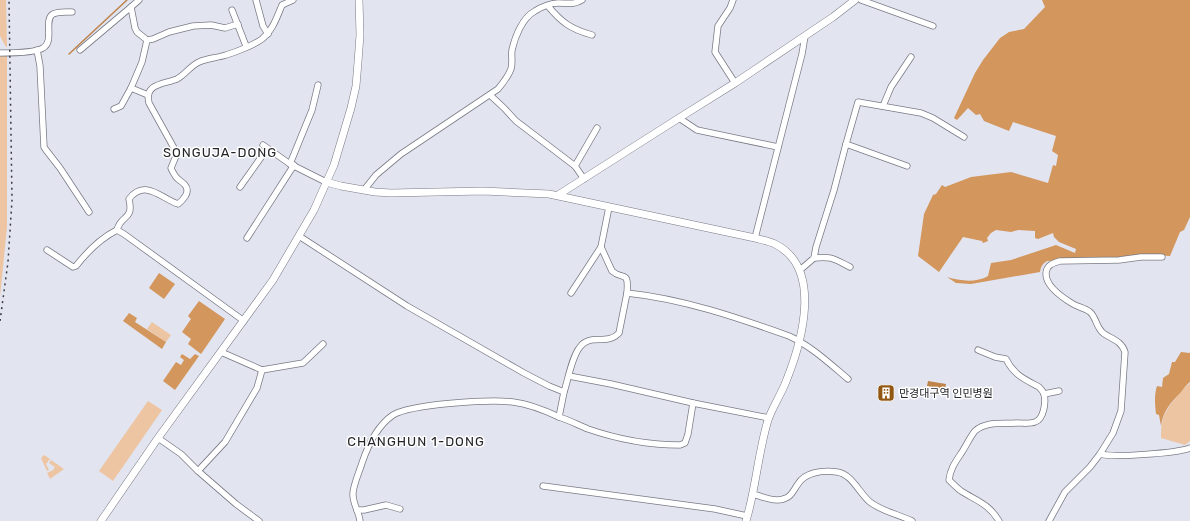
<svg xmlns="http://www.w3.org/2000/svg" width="1190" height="521" viewBox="0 0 1190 521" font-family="Rubik,'Noto Sans KR',sans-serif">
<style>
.green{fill:#edc5a2}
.forest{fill:#d3965c}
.water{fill:#bf844a}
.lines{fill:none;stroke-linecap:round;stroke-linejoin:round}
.stream{stroke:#bf844a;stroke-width:1.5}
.minor-casing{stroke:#797a85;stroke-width:7}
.tertiary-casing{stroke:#797a85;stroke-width:8}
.secondary-casing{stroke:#797a85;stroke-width:8}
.minor{stroke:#fff;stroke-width:5.5}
.tertiary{stroke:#fff;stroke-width:7}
.secondary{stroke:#fff;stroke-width:7}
.rail{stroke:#3a3a40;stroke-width:1.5;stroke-dasharray:2 4;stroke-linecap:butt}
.labels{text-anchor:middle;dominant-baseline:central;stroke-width:3;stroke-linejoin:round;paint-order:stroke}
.poi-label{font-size:11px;fill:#25252a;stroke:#fff;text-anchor:start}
.quarter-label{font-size:13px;letter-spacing:1px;fill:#25252a;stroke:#fff}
</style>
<rect width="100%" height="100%" fill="#e2e4f0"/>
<g class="green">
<polygon points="0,0 6,0 7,47 6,47 0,36"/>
<polygon points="0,56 7,56 7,227 0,297"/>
<polygon points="152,322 171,335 166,342 147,329"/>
<path d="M1190,383V441L1185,445L1161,438C1161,432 1161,425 1163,419C1166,408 1181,390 1190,383Z"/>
<polygon points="148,401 162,410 113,481 99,471"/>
<polygon points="44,455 50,459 46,464 49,470 47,471 41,458"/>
<polygon points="51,460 64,469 50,479 47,473 53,470 55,467 49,463"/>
</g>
<g class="forest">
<path d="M1042,0H1190V217L1184,230L1180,232L1170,256L1152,255L1113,258L1047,261C1042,264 1041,267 1040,272L971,284L956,283L947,277C960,281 976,283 988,276L991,263L1011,260L1056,245L1075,253L1076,249L1059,242L1054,237L1053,233L1038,239L1035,238V231L1018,230L1011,232L996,230L991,233L987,238L988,241L983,243L982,241L963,237L939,272L918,256L924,214L933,195L936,194L942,185L945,187L971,177L1011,172L1048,183L1053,165L1056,166L1058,155L1052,151L1056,136L1013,122L1009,131L984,121L980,114L976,115L968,108L957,120L954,118L975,73L983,60L1000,38L1009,32L1024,29L1045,7Z"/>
<polygon points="159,273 175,284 164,299 149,288"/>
<polygon points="199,301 225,319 201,354 188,344 191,339 182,332 191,319 188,316"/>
<polygon points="129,313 137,318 135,322 166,342 162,349 123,321"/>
<path d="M1181,352L1190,353V382C1186,385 1184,388 1181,392C1171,402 1163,411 1161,426L1159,415L1156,414C1155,404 1154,395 1157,386L1162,387L1163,378L1169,374L1172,362H1175Z"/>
<polygon points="182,354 190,359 195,354 199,356 175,390 163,381 176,362 181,365 184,360 180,357"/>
</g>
<polygon class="water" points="928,381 946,384 945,389 927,386"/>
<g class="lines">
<polyline class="stream" points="69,54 127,0"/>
<defs>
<g id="minor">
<polyline points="139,0 131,7 135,28 137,32 147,40"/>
<polyline points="256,0 263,26 268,34"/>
<polyline points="733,0 730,8 718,26 715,52 735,83"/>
<polyline points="861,0 933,26"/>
<path d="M548,6C562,23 571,29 592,35"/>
<polyline points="232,10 246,46"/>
<polyline points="37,50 40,66 44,147 46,150 60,168 89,212"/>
<polyline points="80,50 131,7"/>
<path d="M0,53C10,53 35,53 43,48C55,41 43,20 53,14C59,11 66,12 72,12"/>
<polyline points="148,95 131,88 142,62 147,40 153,39 169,32 193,26 211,25 225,28 238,24"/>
<polyline points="490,95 504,108 516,121 575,166 584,179"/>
<polyline points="883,106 891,87 911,57"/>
<polyline points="114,109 121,106 131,88"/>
<polyline points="679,118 697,130 778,147"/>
<polyline points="846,144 907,166"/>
<polyline points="263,145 290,164 326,182"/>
<polyline points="290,164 312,110 318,85"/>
<polyline points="575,166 597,128"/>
<polyline points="240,187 267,149"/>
<path d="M364,190L376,175L401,154L498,89C503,83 508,77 511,69C513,63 511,56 512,50C515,37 522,18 535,11C541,7 551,3 558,3C567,3 574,5 582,0"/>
<path d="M609,207L601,247L612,271C623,281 629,269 627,293"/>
<polyline points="117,230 124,234 244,321"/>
<path d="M299,236L407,306L524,373L549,386L564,392C568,380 572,356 580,347C590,333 607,346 619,333L627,293C683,299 736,317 789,336C811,346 829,363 848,379"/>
<polyline points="247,238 294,165"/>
<polyline points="755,238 802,54 805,36"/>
<path d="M47,250L73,267L76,266C87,252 101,238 117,230C121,214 134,221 129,199C145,178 162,199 178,204C183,200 191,192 185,185C183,182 178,180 176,177C174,174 172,171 171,168L176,156L174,148L149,103C144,83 165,84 177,79C185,75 190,66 199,62C207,58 217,58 226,55C236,52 254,45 262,39C273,30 277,17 282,5L293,0"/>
<path d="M814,258C832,256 834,259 850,267"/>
<polyline points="800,270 814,258 816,247 834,190 846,144 858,102 921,113 933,118 964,137"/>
<polyline points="571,293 601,247"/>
<path d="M978,350L995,357L1006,359C1014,375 1024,379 1039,387C1041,389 1043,391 1044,394C1046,402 1044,419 1035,422C1030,424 1023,423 1017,423C1003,424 986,421 975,431C970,437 966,446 962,452C956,461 950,469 949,480C953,484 957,488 961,491C977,501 989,504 999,521"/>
<polyline points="221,352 262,370"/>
<polyline points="569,376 611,384 693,403 769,418"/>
<path d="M564,392L559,417C569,420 578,425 588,429C617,439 649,445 680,445L685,443L688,434L693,403"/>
<polyline points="1044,394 1059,391"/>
<polyline points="158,438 181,454 198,471 236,504 259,521"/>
<path d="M1100,454C1113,458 1177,453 1190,448"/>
<polyline points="198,471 225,442 257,388 262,370 303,363 323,344"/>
<polyline points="543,486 715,509 747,516"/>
<path d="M753,494C763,497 776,503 786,498C792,496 794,489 798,484C805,472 823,470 837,472C852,474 859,493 870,502C883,512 898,514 912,521"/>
<polyline points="357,510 364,510 386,505 400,509"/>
<path d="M360,521C359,512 353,504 353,495C352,488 360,470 362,463C368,445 377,426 393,415C411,404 491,399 513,402C530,404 544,410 559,417"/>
<path d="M1049,521L1065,492L1090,467L1100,454L1113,433L1121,411L1125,352C1121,340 1111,339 1103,333C1096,327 1096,317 1090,312C1085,308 1078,307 1073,304C1063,298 1046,286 1046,274C1046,265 1053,263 1060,261L1119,260L1141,257H1162"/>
</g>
<g id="tertiary">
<path d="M326,182L341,186L375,192L391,193L483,191L549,194L755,238C761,240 769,241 775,244C823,268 802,341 787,379C782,393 773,406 768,420C758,453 756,488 746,521"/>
<polyline points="558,195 679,118 735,83 833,17 855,0"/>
</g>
<polyline id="secondary" points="101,521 158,438 273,280 314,210 334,165 351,108 356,86 358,62 360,35 359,0"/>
</defs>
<use href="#minor" class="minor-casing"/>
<use href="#tertiary" class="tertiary-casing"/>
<use href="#secondary" class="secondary-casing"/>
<use href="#minor" class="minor"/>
<use href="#tertiary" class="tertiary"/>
<use href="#secondary" class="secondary"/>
<polyline class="rail" points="0,321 8,262 12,200 9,0"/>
</g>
<defs>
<symbol id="building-square" viewBox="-11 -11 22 22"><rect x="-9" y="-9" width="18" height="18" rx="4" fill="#915713" stroke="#fff"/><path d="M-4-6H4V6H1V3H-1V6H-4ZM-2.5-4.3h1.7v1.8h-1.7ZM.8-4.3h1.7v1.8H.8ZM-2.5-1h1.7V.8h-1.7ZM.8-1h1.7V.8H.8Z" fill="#fff"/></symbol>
</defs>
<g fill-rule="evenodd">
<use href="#building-square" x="876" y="383" width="20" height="20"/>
</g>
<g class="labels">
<g class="poi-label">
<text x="899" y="393">만경대구역 인민병원</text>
</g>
<g class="quarter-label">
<text x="220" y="152">SONGUJA-DONG</text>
<text x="416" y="441">CHANGHUN 1-DONG</text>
</g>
</g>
</svg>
